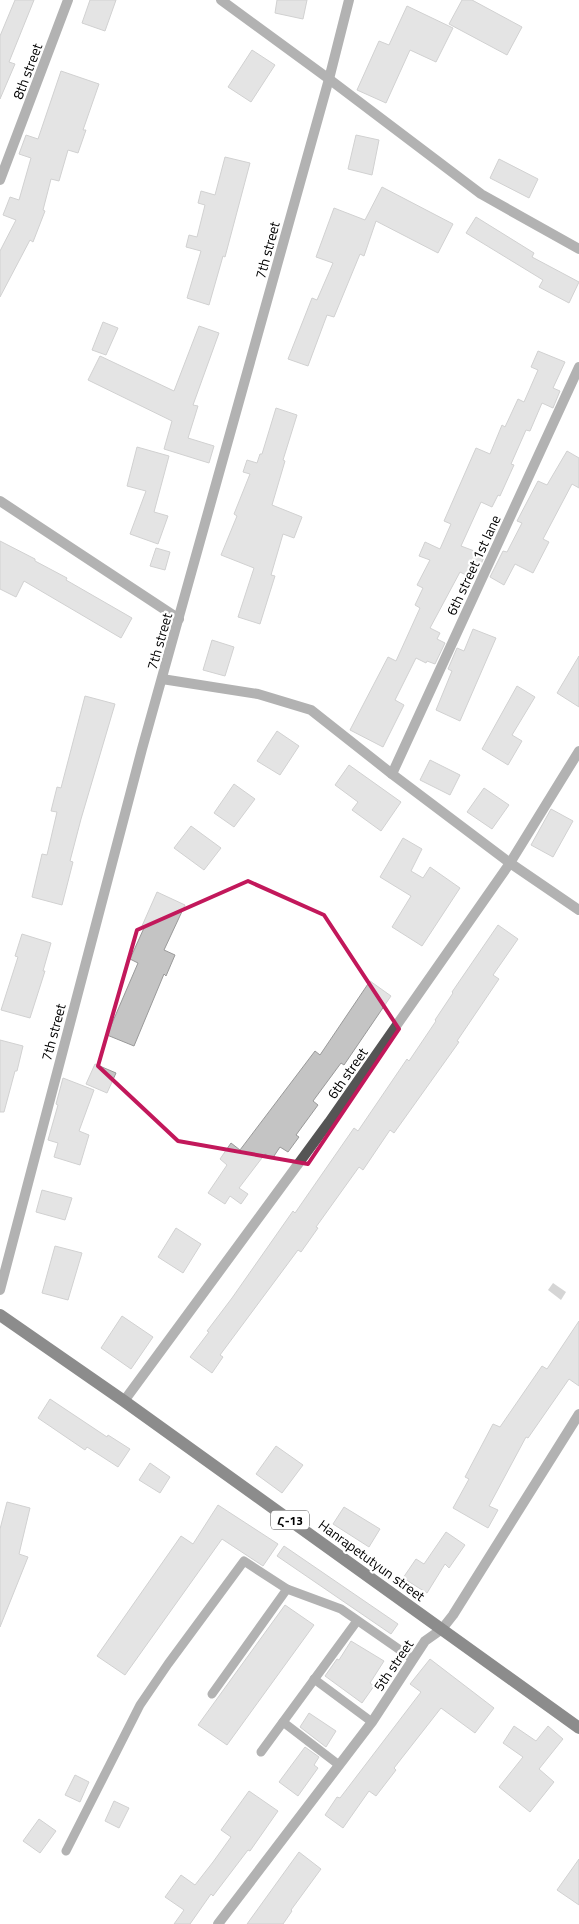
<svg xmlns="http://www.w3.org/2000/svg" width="579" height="1924" viewBox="0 0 579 1924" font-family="'Titillium Web','Noto Sans Armenian',sans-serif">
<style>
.water{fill:#a3a3a3}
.building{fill:#c4c4c4;stroke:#999}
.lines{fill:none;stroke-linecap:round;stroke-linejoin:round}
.lane{stroke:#555;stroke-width:9}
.street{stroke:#555;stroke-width:10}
.primary{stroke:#000;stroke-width:12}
.marked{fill:none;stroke:#c2185b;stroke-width:4;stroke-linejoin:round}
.labels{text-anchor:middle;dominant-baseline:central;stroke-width:4.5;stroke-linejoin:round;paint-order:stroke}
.shield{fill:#fff;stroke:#4c4c4c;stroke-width:1}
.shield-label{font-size:12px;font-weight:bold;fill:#000}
.street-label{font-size:14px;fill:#000;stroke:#fff}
</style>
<rect width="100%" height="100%" fill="#fff"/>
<polygon class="water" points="553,1283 566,1292 561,1300 548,1290"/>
<g class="building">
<polygon points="15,0 34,0 9,62 15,64 0,99 0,36"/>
<polygon points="90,0 116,0 105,31 82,23"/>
<polygon points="277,0 307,0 303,19 275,13"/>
<polygon points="462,0 472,0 522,27 507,55 449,24"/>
<polygon points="407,6 453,28 436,62 410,50 386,103 357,90 379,41 389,45"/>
<polygon points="252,50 275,65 251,102 228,87"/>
<polygon points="61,71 99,84 83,130 86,130 78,153 68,150 59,181 51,179 43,210 45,211 33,242 30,240 0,297 0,251 16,220 3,215 10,197 19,200 31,158 19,154 26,135 38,139"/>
<polygon points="356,135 379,140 372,175 348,169"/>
<polygon points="225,157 250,163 225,257 223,256 209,305 187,298 201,251 186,247 189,235 197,237 205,205 198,203 201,191 215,195"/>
<polygon points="499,159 538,179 529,198 490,178"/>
<polygon points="382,187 453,224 438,253 376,221 364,256 360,254 334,317 327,315 308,366 288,359 312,298 317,300 333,263 316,257 334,208 365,220"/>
<polygon points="476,217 534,253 532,257 579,282 569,303 539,287 543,280 466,233"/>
<polygon points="103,322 118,328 106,355 92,350"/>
<polygon points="199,326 219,333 193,405 198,406 188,438 214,446 209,463 164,449 172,421 88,380 100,356 174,391"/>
<polygon points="538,351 565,362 553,388 560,391 553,408 542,403 530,431 526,430 511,464 514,465 500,496 498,495 492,507 481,502 461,546 485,555 478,571 471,567 468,576 460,572 430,628 440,633 437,639 445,643 435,664 427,661 426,663 416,658 395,700 404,705 383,747 350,730 388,657 396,661 420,608 415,605 423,588 417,585 430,560 419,556 425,542 440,549 451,524 444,521 476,448 490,454 502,425 505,427 518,399 524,402 538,370 531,367"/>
<polygon points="276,408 297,415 283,460 285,461 272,505 302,517 294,538 283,534 271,575 275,576 260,624 238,617 254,568 221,555 237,516 234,514 250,474 243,472 247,460 257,463 260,454 262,454"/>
<polygon points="137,447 169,456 154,512 168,516 158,544 130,534 146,491 127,486"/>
<polygon points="567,451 579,458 579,488 572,484 543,539 549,542 533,573 515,564 504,585 490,577 503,551 507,552 522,523 517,521 538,481 547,485"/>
<polygon points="0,541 35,559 35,561 67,578 66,580 132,618 121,638 24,581 16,597 0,589"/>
<polygon points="156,548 170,552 165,570 150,566"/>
<polygon points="473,629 496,638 460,721 436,710 452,671 448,669 457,648 464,651"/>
<polygon points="212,640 234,647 225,676 203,670"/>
<polygon points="579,656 579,707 557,693"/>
<polygon points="517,686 535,697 512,735 522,741 508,765 482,749"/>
<polygon points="85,696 115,704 81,819 70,861 73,862 62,905 32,897 42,854 47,855 57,812 51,811 57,787 61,788"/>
<polygon points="277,731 299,746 280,775 257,761"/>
<polygon points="430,760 460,775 450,795 420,780"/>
<polygon points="349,765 401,802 381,831 352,810 358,802 335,785"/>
<polygon points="234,784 255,799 234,827 214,813"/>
<polygon points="484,788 509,805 492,829 467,812"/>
<polygon points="551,809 573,821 553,857 531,845"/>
<polygon points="191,826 221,848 204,870 174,848"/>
<polygon points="403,838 422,849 411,871 423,878 430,867 460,888 422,946 392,927 411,896 380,877"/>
<polygon points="157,892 185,905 164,950 175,955 166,976 164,974 134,1046 107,1035 138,963 130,959 144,928 142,926"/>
<polygon points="498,925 518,939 493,975 499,979 457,1041 459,1042 394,1133 390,1130 363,1170 359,1167 316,1227 318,1228 301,1252 298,1250 220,1355 223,1357 212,1373 190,1357 209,1332 207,1331 232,1298 293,1211 295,1213 354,1128 358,1131 407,1059 409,1061 436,1021 435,1020 453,993 452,992"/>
<polygon points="22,934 51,943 43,971 45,971 30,1018 1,1010 18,957 15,956"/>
<polygon points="370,981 391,996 344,1065 341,1063 313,1101 318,1105 296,1135 299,1137 288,1152 280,1147 272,1159 265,1154 239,1188 248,1194 241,1204 230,1196 225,1204 208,1193 227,1165 220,1159 231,1143 240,1150 315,1051 320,1055"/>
<polygon points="0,1040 23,1046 17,1071 15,1071 4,1112 0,1112"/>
<polygon points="95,1064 116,1073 107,1093 86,1084"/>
<polygon points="63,1078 94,1090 79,1131 89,1135 80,1165 54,1157 58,1143 48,1140 58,1105 56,1104"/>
<polygon points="42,1190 72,1198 65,1220 36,1212"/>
<polygon points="176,1228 201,1244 183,1273 158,1257"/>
<polygon points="55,1246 82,1253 68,1300 42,1293"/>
<polygon points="122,1316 153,1337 131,1369 101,1348"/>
<polygon points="579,1321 579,1386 569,1379 528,1438 526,1437 489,1506 498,1510 488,1528 453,1508 469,1479 465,1477 493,1424 500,1427 542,1366 547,1369"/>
<polygon points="50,1399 107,1437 108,1435 130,1449 118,1467 87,1447 85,1450 38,1418"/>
<polygon points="276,1446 303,1465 282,1493 256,1474"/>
<polygon points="150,1463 170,1477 160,1493 139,1480"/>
<polygon points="7,1502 30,1508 19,1554 28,1557 0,1627 0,1529"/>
<polygon points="218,1505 278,1544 263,1566 222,1539 125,1675 97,1656 181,1536 193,1544"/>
<polygon points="344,1507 380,1529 369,1547 333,1524"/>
<polygon points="446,1532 465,1545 449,1568 445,1564 427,1593 403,1578 416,1559 424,1564"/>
<polygon points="284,1546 398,1624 391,1634 277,1556"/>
<polygon points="285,1605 314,1625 227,1745 198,1725"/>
<polygon points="351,1641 384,1661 370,1683 374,1686 362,1703 325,1676 337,1659 339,1660"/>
<polygon points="430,1659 494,1708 475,1733 441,1708 394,1768 396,1770 376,1796 369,1791 343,1828 325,1815 337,1797 340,1798 421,1692 410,1684"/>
<polygon points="309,1713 336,1731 326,1747 300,1727"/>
<polygon points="514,1726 536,1741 548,1726 563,1739 539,1769 554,1782 530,1812 499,1787 523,1757 503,1743"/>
<polygon points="305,1747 319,1757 314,1765 318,1768 298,1796 279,1782"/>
<polygon points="75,1775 89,1782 80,1802 65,1795"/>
<polygon points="249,1791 278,1811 250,1851 248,1850 213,1896 211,1894 190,1924 174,1924 184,1910 165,1897 181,1875 195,1885 213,1862 231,1837 221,1830"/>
<polygon points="114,1801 129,1808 119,1828 105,1821"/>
<polygon points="39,1819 56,1831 40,1853 23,1841"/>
<polygon points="299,1852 321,1869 291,1910 292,1911 283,1924 247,1924"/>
<polygon points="579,1859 579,1905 557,1890"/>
</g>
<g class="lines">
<g class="lane">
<polyline points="314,1679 372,1722"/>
<polyline points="212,1694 287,1589"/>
<polyline points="283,1722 339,1765"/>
<polyline points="261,1752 357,1621"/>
<polyline points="66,1851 140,1705 168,1664 244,1561 287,1589 341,1609 413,1659"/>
</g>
<g class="street">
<polyline points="221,0 329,79 481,194 579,249"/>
<polyline points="0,180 68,0"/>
<polyline points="0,501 179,619"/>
<polyline points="162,679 258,694 311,710 392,774 510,863 579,910"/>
<polyline points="392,774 579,367"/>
<polyline points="0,1290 142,749 329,79 349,0"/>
<polyline points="124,1401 329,1122 510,863 579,751"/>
<polyline points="218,1924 372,1722 425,1641 442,1629 453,1615 579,1414"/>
</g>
<polyline class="primary" points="0,1315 124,1401 579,1728"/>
</g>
<path d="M0 0H579V1924H0ZM248,881L324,915L399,1029L308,1164L178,1141L98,1066L137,930Z" fill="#fff" fill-opacity=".55" fill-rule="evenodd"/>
<path class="marked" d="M248,881L324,915L399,1029L308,1164L178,1141L98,1066L137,930Z"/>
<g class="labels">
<rect class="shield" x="271" y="1510.5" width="38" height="19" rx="4"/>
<g class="shield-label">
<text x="290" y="1520">Հ-13</text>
</g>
<g class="street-label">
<text transform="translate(27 71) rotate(-69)">8th street</text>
<text transform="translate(267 250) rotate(-75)">7th street</text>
<text transform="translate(473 565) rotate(-65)">6th street 1st lane</text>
<text transform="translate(159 641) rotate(-74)">7th street</text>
<text transform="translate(53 1032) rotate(-75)">7th street</text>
<text transform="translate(347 1073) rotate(-55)">6th street</text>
<text transform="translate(372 1560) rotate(36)">Hanrapetutyun street</text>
<text transform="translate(393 1665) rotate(-56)">5th street</text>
</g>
</g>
</svg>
